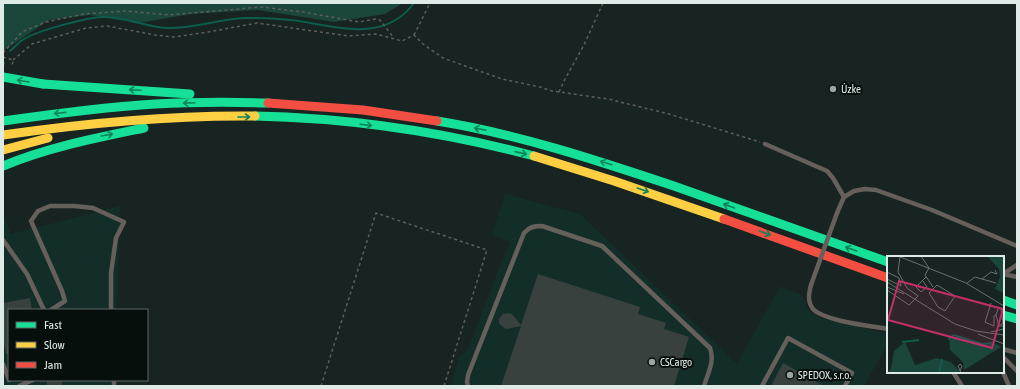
<svg xmlns="http://www.w3.org/2000/svg" width="1020" height="389" viewBox="0 0 1020 389" font-family="'Asap Condensed',sans-serif">
<style>
.built{fill:#132e28}
.green{fill:#1a463c}
.lines{fill:none;stroke-linecap:round;stroke-linejoin:round}
.stream{stroke:#0d5c4d;stroke-width:2}
.building{fill:#38413e}
.path{stroke:#5e5e5b;stroke-width:1.5;stroke-dasharray:3 3;stroke-linecap:butt}
.lane{stroke:#665f5b;stroke-width:4.5}
.fast{stroke:#16e098;stroke-width:9}
.slow{stroke:#ffcf43;stroke-width:9}
.jam{stroke:#f24e42;stroke-width:9}
.lane-bridge{stroke:#665f5b;stroke-width:4.5}
.fast-bridge{stroke:#16e098;stroke-width:9}
.oneway{stroke:#0f8259}
.poi-dot{fill:#98a5a1;stroke:#070f0d;stroke-width:1.5}
.labels{text-anchor:middle;dominant-baseline:central;stroke-width:4;stroke-linejoin:round;paint-order:stroke}
.poi-label{font-size:11px;fill:#ddeae6;stroke:#070f0d;text-anchor:start}
.inset-river{fill:none;stroke:#0d5c4d;stroke-width:2}
.inset-road{fill:none;stroke:#677370;stroke-width:1}
.view{fill:#c52d69;fill-opacity:0.15;stroke:#c52d69;stroke-width:2}
.inset-edge{fill:none;stroke:#ddeae6;stroke-width:2}
</style>
<rect width="100%" height="100%" fill="#182421"/>
<g class="built">
<polygon points="505,194 580,214 737,364 780,286 802,295 809,312 820,318 888,334 888,343 864,386 451,386 459,357 468,349 503,258 511,242 492,235"/>
<polygon points="120,206 117,310 9,310 9,380 113,380 113,386 3,386 3,215 11,234"/>
</g>
<polygon class="green" points="3,3 403,3 385,14 334,22 258,10 191,14 139,23 90,15 49,20 3,51"/>
<g class="lines">
<g class="stream">
<path d="M10,51C14,48 17,44 21,41C34,31 86,18 102,17C122,16 146,27 167,28C195,29 221,18 248,18C267,18 287,19 305,22C344,29 387,40 414,3"/>
<polyline points="3,66 4,63"/>
</g>
</g>
<g class="building">
<polygon points="538,274 640,307 638,314 666,323 664,329 689,337 674,386 501,386 521,326 507,329 504,328 499,323 499,319 503,314 509,313 512,314 521,325"/>
<polygon points="30,298 32,310 9,310 9,354 6,354 3,338 3,303"/>
<polygon points="783,363 824,386 771,386"/>
<rect x="47" y="380" width="15" height="6"/>
</g>
<g class="lines">
<g class="path">
<polyline points="414,35 430,3"/>
<polyline points="3,53 22,32 46,22 84,14 126,11 169,15 261,7 303,12 359,22 376,19 380,20 394,38"/>
<polyline points="3,57 13,60 12,67"/>
<polyline points="13,60 32,44 86,28 107,26 155,35 174,37 208,32 257,23 349,36 376,34 402,41 414,35 423,44 443,58 502,79 540,87 552,91 608,99 669,114 760,142"/>
<polyline points="559,92 565,79 584,45 603,3"/>
<polyline points="321,386 376,213 487,250 444,386"/>
</g>
<g class="lane">
<polyline points="765,144 827,171 833,178 844,197"/>
<polyline points="837,213 844,197 854,191 865,189 876,190 932,210 1017,246"/>
<polyline points="3,240 27,274 44,310"/>
<polyline points="1003,274 1017,265"/>
<polyline points="1003,274 1017,277"/>
<path d="M811,285C809,293 807,301 813,309C824,321 871,326 888,329"/>
<polyline points="51,310 65,301 62,291 31,221 38,211 50,206 74,206 93,208 124,222 116,238 111,273 111,310"/>
<polyline points="1003,349 1017,353"/>
<polyline points="1003,357 1017,371"/>
<polyline points="3,364 9,380"/>
<polyline points="953,372 962,386"/>
<polyline points="1003,372 1009,386"/>
<polyline points="114,380 114,386"/>
<polyline points="19,386 33,380"/>
<path d="M468,386L467,382L468,375L524,233C529,227 534,226 542,226L602,246L710,348C715,361 708,373 704,386"/>
<polyline points="762,386 788,338 852,373 845,386"/>
</g>
<g class="fast">
<polyline points="43,84 190,94"/>
<path d="M255,116C349,118 444,132 534,156"/>
<path d="M3,121C53,114 104,107 155,104C192,102 230,102 268,103"/>
<path d="M437,121C518,134 596,160 674,186C745,211 816,237 888,262"/>
<path d="M3,166C49,147 96,138 144,128"/>
<polyline points="1003,300 1017,305"/>
<polyline points="1003,315 1017,319"/>
</g>
<g class="slow">
<path d="M3,135C86,123 170,115 255,116"/>
<polyline points="3,150 48,138"/>
<polyline points="534,156 614,181 724,219"/>
</g>
<g class="jam">
<polyline points="268,103 363,110 437,121"/>
<polyline points="724,219 888,278"/>
</g>
<polyline class="lane-bridge" points="811,285 837,213"/>
<polyline class="fast-bridge" points="3,77 43,84"/>
</g>
<defs><path id="oneway-shaft" d="M-6 0H5M1.5-3L5.5 0L1.5 3" fill="none" stroke-width="1.6" stroke-linecap="round" stroke-linejoin="round"/></defs>
<g class="oneway">
<use href="#oneway-shaft" transform="translate(23 81) rotate(-171)"/>
<use href="#oneway-shaft" transform="translate(135 90) rotate(-177)"/>
<use href="#oneway-shaft" transform="translate(189 103) rotate(178)"/>
<use href="#oneway-shaft" transform="translate(60 113) rotate(174)"/>
<use href="#oneway-shaft" transform="translate(244 117)"/>
<use href="#oneway-shaft" transform="translate(366 125) rotate(7)"/>
<use href="#oneway-shaft" transform="translate(480 129) rotate(-168)"/>
<use href="#oneway-shaft" transform="translate(107 135) rotate(-10)"/>
<use href="#oneway-shaft" transform="translate(521 153) rotate(13)"/>
<use href="#oneway-shaft" transform="translate(606 163) rotate(-162)"/>
<use href="#oneway-shaft" transform="translate(643 190) rotate(19)"/>
<use href="#oneway-shaft" transform="translate(729 206) rotate(-160)"/>
<use href="#oneway-shaft" transform="translate(765 233) rotate(20)"/>
<use href="#oneway-shaft" transform="translate(851 249) rotate(-160)"/>
</g>
<g class="poi-dot">
<circle cx="833" cy="89" r="4"/>
<circle cx="652" cy="362" r="4"/>
<circle cx="790" cy="375" r="4"/>
</g>
<g class="labels">
<g class="poi-label">
<text x="841" y="89">Úzke</text>
<text x="660" y="362">CSCargo</text>
<text x="798" y="375">SPEDOX, s.r.o.</text>
</g>
</g>
<g transform="translate(887 256)">
<rect width="117" height="117" fill="#182421"/>
<path d="M100,0H117V37L108,33L113,21L112,13ZM62,81H72L101,89L107,87L114,91L77,114L76,106L63,94ZM18,86L28,109L50,102L64,106L74,117H0L4,113L7,95Z" fill="#1a463c"/>
<path class="inset-river" d="M61,83L67,79L95,88L105,87M15,86L32,84M52,117L55,103"/>
<path class="inset-road" d="M11,0L79,27L117,50M34,0L42,12L38,19L46,31M0,16L12,22L14,30M0,23L14,30M95,23L104,16L110,18L108,14M36,25L40,31L34,36L29,31L39,21M0,26L68,68L89,75L117,79M80,27L88,21L109,27M50,29L68,40L58,55L51,51L42,37ZM0,31L17,38M0,34L22,49L31,40L20,32L11,16L13,1M104,47L98,66L107,70V60L109,59M117,53H114L116,67L112,70H117M112,70L109,59L111,53L115,52M104,76L117,73M91,78L117,88M73,115L75,110L73,108L71,110L74,117"/>
<path class="view" d="M12,25L116,53L105,92L1,64Z"/>
<rect width="117" height="117" class="inset-edge"/>
</g>
<rect width="1020" height="389" fill="none" stroke="#ddeae6" stroke-width="8"/>
<rect x="8" y="309" width="140" height="72" fill="#070f0d" stroke="#5d6764"/>
<rect x="16" y="322" width="20" height="6" fill="#16e098" stroke="#5d6764"/>
<text x="44" y="329" font-size="12" fill="#ddeae6">Fast</text>
<rect x="16" y="342" width="20" height="6" fill="#ffcf43" stroke="#5d6764"/>
<text x="44" y="349" font-size="12" fill="#ddeae6">Slow</text>
<rect x="16" y="362" width="20" height="6" fill="#f24e42" stroke="#5d6764"/>
<text x="44" y="369" font-size="12" fill="#ddeae6">Jam</text>
</svg>
